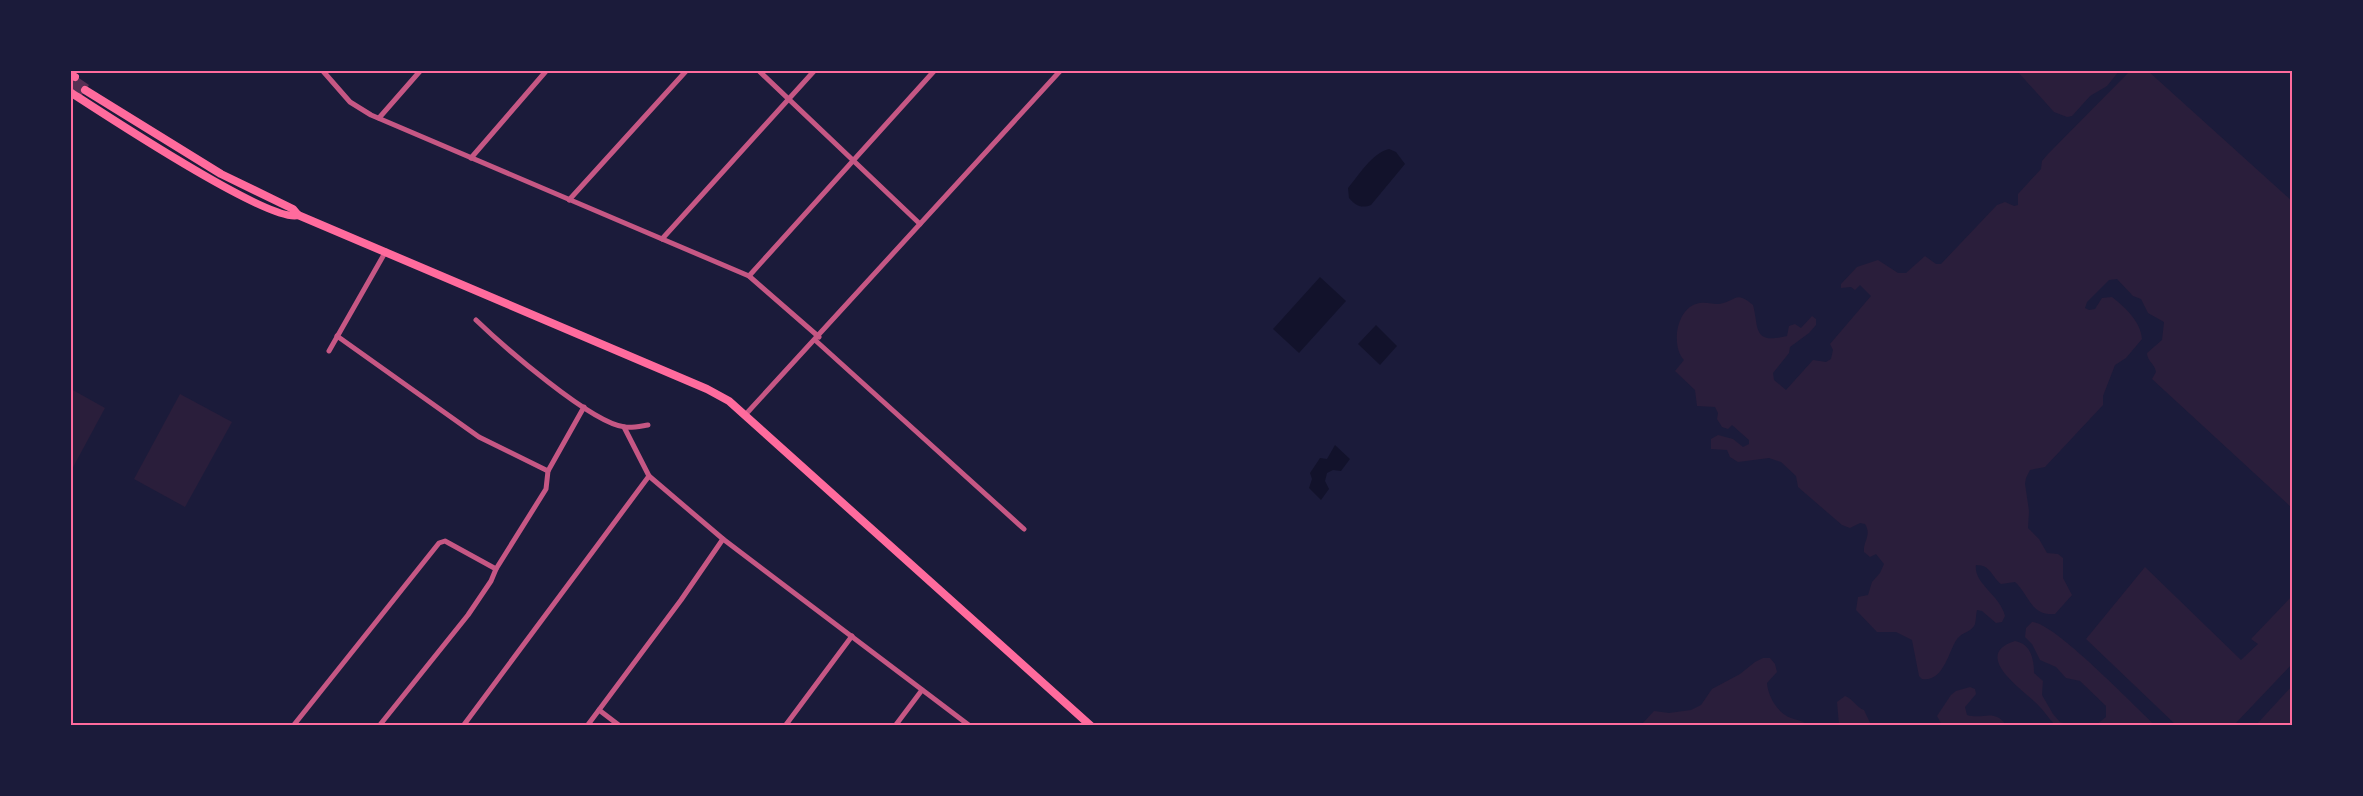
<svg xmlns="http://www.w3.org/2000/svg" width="2363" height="796" viewBox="0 0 2363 796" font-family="Lato,sans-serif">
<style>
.green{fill:#2a1e3b}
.water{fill:#12122b}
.building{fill:#542f53}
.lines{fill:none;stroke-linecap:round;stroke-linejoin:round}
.minor{stroke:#c65784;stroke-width:5}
.secondary{stroke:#ff6b9d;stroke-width:8}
.neatline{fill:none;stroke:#ff6b9d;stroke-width:2}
</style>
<rect width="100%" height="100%" fill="#1b1b3a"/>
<g class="green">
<path d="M2131,70L2148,71L2292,201V508L2152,379L2156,372C2155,364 2147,361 2147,353L2162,340L2164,322L2148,313L2141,299L2133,296L2117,279L2109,280L2087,302L2085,308L2089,310L2095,309L2102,298L2112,297C2125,307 2141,322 2142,339L2126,358L2115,365L2103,396V405L2045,467L2030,470L2026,478L2025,484L2029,511L2028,528L2039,539L2047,553L2058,554L2063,558V578L2072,595L2055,614C2030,616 2029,594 2015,582L2001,584C1991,576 1991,565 1976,565C1973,583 2001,596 2005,616L2002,622L1996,623L1982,611L1977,610C1976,614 1976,620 1975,624C1972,632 1962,632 1957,639C1948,652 1944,682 1922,679L1919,676L1912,640L1896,632H1877L1856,610L1858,597L1868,595L1872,582L1880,573L1884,564L1876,554L1870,557L1864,552C1863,541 1872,535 1865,524L1860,523L1850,528L1842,525L1798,487L1796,476L1781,462L1769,458L1738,462L1730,457L1727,450L1711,449V439L1718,435L1733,439L1743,447L1749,444V440L1732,425L1728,429L1722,427L1717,419L1718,413L1715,407L1697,406L1695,390L1675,371L1684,360C1671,347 1676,310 1696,304C1703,301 1712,304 1719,304C1737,301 1735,290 1753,305C1759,327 1752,345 1787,336L1789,326L1795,324L1801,328L1812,316L1816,319V325L1809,333L1790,347L1789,353L1773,373L1774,380L1786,390L1813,360L1826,362L1831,359L1833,350L1830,344L1871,296L1860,285L1855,290L1851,287L1841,288V284L1857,267L1878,260L1898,273H1906L1925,256L1936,264H1941L1997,205L2005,202L2014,206L2018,205V194L2041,169L2042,161L2048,154Z"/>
<polygon points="2017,71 2119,71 2107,86 2090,96 2072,116 2067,117 2054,112"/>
<polygon points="71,389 105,408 71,471"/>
<polygon points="180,394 232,422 185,507 134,479"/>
<polygon points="2145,567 2241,660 2258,644 2251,639 2292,596 2292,664 2234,725 2176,725 2086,639"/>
<path d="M2032,622C2054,622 2135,707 2155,725H2074H2096L2106,717V706L2080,681L2066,678L2056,667L2040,660L2032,644L2025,637L2026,628Z"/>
<path d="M2015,641C2031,644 2034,659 2034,673L2043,681L2042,695L2053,714L2060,722L2072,725H2055C2048,718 2044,710 2036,703C2022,689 1971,655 2015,641Z"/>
<path d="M1763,658H1770L1775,664L1777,672L1767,683C1768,696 1777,713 1791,718C1797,720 1803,721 1808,725H1641L1654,711L1669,713L1691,710L1701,705L1712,689L1740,674L1755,662Z"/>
<polygon points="2292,686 2292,725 2256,725"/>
<path d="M1970,687L1975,689L1976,694L1965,707L1967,715C1983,720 1994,708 2006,725H1942L1937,716L1951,695L1956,691Z"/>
<path d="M1845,696C1853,699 1856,707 1864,710L1871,725H1839L1837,702Z"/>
</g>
<g class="water">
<path d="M1389,149L1396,152L1405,164L1371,205C1361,209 1355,205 1349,198L1348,188C1359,175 1372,153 1389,149Z"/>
<polygon points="1320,277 1346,301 1299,353 1273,329"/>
<polygon points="1376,325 1397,346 1380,365 1358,344"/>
<polygon points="1335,445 1350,459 1341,471 1333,470 1327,473 1325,481 1329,489 1321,500 1309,488 1312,479 1310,473 1320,458 1327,459"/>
</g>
<polygon class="building" points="76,76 89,85 79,99 70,93 70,84"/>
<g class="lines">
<g class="minor">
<polyline points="322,70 350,102 371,115 749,276 819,337"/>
<polyline points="758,70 920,224"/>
<polyline points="379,118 421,70"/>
<polyline points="471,158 547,70"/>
<polyline points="569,200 687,70"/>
<polyline points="662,239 815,70"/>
<polyline points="749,276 935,70"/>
<path d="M476,320C502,345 592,424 625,427C632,428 641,426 648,425"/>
<polyline points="337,336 479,437 548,471"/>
<polyline points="815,340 1024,529"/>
<polyline points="329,351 386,251"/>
<polyline points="746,414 1061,70"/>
<polyline points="624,427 649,476 723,539 970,726"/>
<polyline points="599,710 620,726"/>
<polyline points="293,726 439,543 445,541 496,569"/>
<polyline points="379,726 468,615 491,581 496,569 546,489 548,471 584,407"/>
<polyline points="463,726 649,476"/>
<polyline points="587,726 681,600 723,539"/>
<polyline points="785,726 852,636"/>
<polyline points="895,726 922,690"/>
</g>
<g class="secondary">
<polyline points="70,75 75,77"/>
<polyline points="85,90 221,174 293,209 298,215 707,389 729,401 1091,726"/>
<path d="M70,92C101,112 272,225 298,215"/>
</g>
</g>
<rect width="2363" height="796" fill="none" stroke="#1b1b3a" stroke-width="144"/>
<rect x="72" y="72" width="2219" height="652" class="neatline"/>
</svg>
